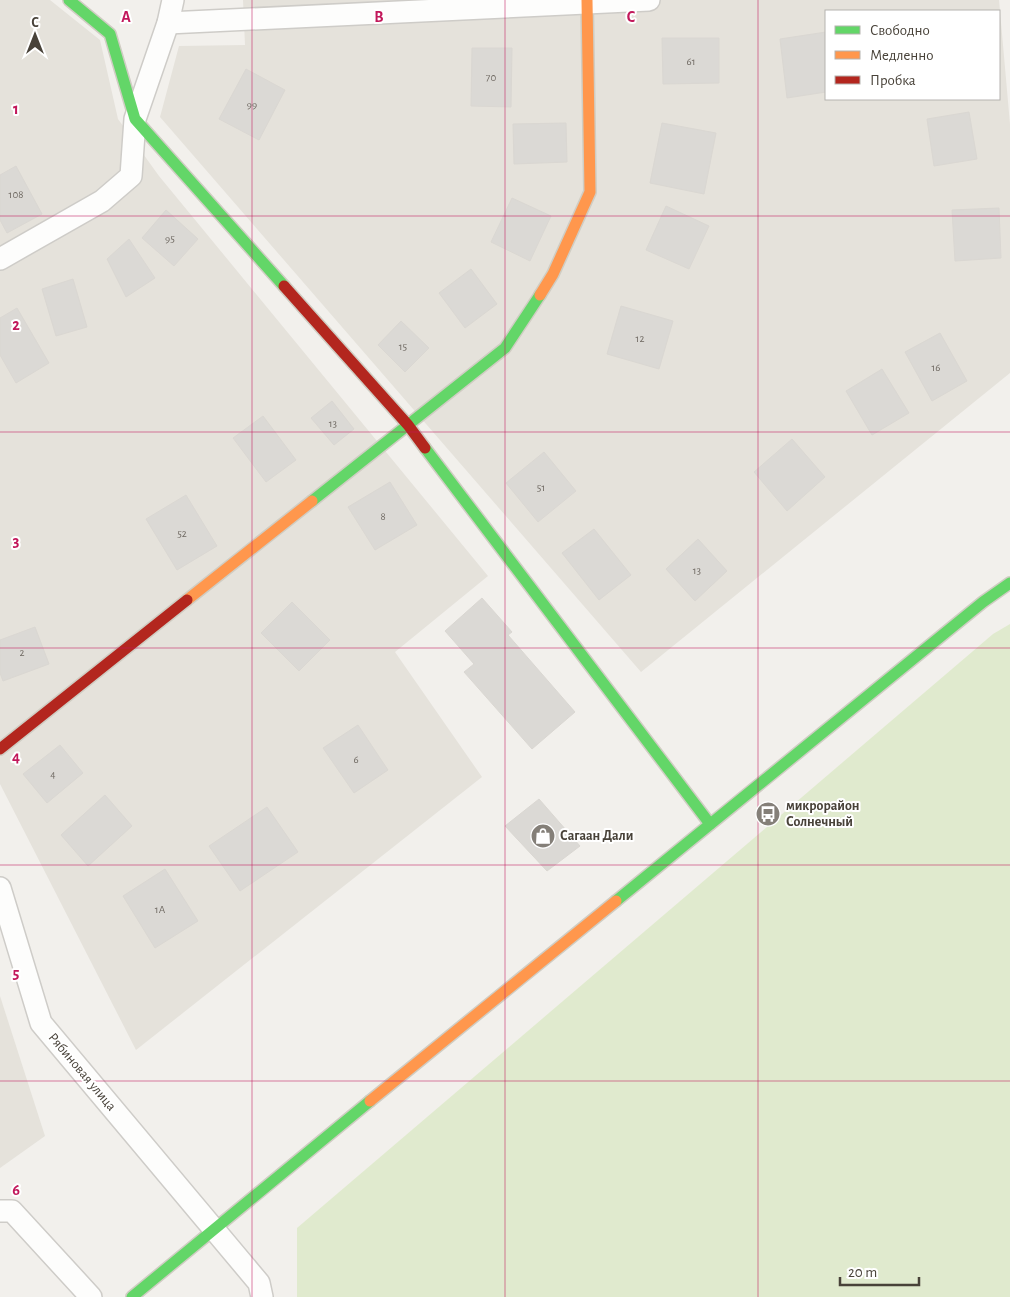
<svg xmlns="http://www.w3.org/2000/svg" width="1010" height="1297" viewBox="0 0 1010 1297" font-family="'Alegreya Sans',sans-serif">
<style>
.residential{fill:#e5e2db;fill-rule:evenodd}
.green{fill:#e0eace}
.building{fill:#dbd9d5;stroke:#dad7d2}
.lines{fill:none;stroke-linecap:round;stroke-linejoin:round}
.street-casing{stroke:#ceccc8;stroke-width:24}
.fast-casing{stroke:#d0cdc3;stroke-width:14}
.slow-casing{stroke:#d0cdc3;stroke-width:14}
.jam-casing{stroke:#d0cdc3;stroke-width:14}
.street{stroke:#fdfdfc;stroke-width:21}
.fast{stroke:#63d668;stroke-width:11}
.slow{stroke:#ff974d;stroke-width:11}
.jam{stroke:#b3261e;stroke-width:11}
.grid{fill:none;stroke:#c2185b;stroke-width:1;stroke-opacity:0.55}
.labels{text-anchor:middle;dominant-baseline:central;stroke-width:4;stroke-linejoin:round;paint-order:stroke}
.number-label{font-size:11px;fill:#6e6861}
.poi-label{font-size:14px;font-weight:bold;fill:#484239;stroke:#fff;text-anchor:start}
.street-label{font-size:14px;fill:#484239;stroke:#fff}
.grid-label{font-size:16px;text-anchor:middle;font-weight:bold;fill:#c2185b;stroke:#fff;stroke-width:4;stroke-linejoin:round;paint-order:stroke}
</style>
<rect width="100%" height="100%" fill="#f2f0ec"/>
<g class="residential">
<polygon points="0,0 50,0 100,40 118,119 159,176 488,576 395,652 482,777 136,1050 0,784"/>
<path d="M243,0H999L1010,124V373L641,672L160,117L179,46L245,45ZM826,11H999V99H826Z"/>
<polygon points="0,996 45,1136 0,1168"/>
</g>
<polygon class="green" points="1010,624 1010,1297 297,1297 297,1228 993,634"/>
<g class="building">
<polygon points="826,32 826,92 787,98 780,39"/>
<polygon points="662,38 719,38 719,83 663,84"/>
<polygon points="472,48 512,48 511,107 471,106"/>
<polygon points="246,69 285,90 259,140 219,119"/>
<polygon points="969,112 977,159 934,166 927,119"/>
<polygon points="566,123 567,162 514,164 513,124"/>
<polygon points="662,123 716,133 704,194 650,183"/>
<polygon points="16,166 42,214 7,233 0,220 0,175"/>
<polygon points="512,198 551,216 530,261 491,242"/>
<polygon points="666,206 709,226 689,269 646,250"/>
<polygon points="999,208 1001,258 955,261 952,210"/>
<polygon points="166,210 198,239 174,266 142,238"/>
<polygon points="129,239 155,278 126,297 107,259"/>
<polygon points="471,269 497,304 465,328 439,293"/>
<polygon points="73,279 87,327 56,336 42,289"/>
<polygon points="621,306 673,321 659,369 607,354"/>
<polygon points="17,308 49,363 16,383 0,355 0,318"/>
<polygon points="401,321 429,348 405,372 378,345"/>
<polygon points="940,333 967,381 932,401 905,352"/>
<polygon points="882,369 909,413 872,435 846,391"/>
<polygon points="332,401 354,429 334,445 311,418"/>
<polygon points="263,416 296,460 266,482 233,438"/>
<polygon points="792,439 825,477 787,511 754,472"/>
<polygon points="544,452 576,491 538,522 506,483"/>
<polygon points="390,482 417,525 375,550 348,507"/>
<polygon points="186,495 217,546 177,570 146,519"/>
<polygon points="594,529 631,575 599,600 562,553"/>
<polygon points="698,539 727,571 695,601 666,569"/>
<polygon points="482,598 512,632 508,635 575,712 532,749 464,672 474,664 445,631"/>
<polygon points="292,602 330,640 299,671 261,633"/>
<polygon points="35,627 49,664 3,681 0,673 0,640"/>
<polygon points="358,725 388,770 354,793 323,748"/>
<polygon points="60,745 83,773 47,803 23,774"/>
<polygon points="105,795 132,826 88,866 61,835"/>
<polygon points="539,799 580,846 547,871 505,826"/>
<polygon points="267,807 298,852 240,891 209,846"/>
<polygon points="165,869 198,921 155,948 123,896"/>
</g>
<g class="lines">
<defs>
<g id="street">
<polyline points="168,23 649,0"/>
<polyline points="0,259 102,201 131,176 135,119 168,23 173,0"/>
<polyline points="0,888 41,1023 259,1283 262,1297"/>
<polyline points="0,1211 12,1211 91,1297"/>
</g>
<g id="fast">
<polyline points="69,0 110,34 135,119 284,286"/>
<polyline points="425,448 710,824"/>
<polyline points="312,501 505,348 540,295"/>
<polyline points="616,901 983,602 1010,583"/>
<polyline points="132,1297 370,1101"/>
</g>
<g id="slow">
<polyline points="540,295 553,274 590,192 587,0"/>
<polyline points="187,600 312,501"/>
<polyline points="370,1101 616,901"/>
</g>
<g id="jam">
<polyline points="284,286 408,425 425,448"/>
<polyline points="0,749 187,600"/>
</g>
</defs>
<use href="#street" class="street-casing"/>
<use href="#fast" class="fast-casing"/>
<use href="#slow" class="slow-casing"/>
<use href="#jam" class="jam-casing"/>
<use href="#street" class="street"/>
<use href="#fast" class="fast"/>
<use href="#slow" class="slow"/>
<use href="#jam" class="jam"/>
</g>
<path class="grid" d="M252,0V1297M505,0V1297M758,0V1297M0,216H1010M0,432H1010M0,648H1010M0,865H1010M0,1081H1010"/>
<defs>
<symbol id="bus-disc" viewBox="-11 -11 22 22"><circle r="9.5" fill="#847f78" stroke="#fff"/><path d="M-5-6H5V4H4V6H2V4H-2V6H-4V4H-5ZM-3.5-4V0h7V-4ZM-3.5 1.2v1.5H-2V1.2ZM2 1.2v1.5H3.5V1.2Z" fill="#fff"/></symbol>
<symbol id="shop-disc" viewBox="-11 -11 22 22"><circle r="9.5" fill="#847f78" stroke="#fff"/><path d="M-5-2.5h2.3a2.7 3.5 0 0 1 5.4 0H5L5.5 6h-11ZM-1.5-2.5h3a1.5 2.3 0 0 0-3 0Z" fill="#fff"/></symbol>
</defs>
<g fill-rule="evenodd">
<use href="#bus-disc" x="754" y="800" width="28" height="28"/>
<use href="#shop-disc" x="529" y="822" width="28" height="28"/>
</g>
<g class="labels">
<g class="number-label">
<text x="691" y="61">61</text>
<text x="491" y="77">70</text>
<text x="252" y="104">99</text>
<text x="16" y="194">108</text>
<text x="170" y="238">95</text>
<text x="640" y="338">12</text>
<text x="403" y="346">15</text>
<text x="936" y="367">16</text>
<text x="333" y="423">13</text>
<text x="541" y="487">51</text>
<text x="383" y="516">8</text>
<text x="182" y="533">52</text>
<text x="697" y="570">13</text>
<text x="22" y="652">2</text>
<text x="356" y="759">6</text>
<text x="53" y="774">4</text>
<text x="160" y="909">1А</text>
</g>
<g class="poi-label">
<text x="786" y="806">микрорайон<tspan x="786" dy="16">Солнечный</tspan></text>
<text x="560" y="836">Сагаан Дали</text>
</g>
<g class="street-label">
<text transform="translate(82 1072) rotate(50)">Рябиновая улица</text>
</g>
</g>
<g class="grid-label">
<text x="126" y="22">A</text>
<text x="379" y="22">B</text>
<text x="631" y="22">C</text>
<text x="16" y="114">1</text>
<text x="16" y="330">2</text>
<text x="16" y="546">3</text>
<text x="16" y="762">4</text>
<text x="16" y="978">5</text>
<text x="16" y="1195">6</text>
</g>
<rect x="825" y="10" width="175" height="90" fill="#ffffff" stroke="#b6b3b0"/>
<rect x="835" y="26" width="25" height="8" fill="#63d668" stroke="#b6b3b0"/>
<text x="870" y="35" font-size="15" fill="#484239">Свободно</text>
<rect x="835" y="51" width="25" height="8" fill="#ff974d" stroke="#b6b3b0"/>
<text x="870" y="60" font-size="15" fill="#484239">Медленно</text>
<rect x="835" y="76" width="25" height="8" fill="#b3261e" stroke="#b6b3b0"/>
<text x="870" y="85" font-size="15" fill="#484239">Пробка</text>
<g transform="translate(35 35)" stroke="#ffffff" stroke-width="4" paint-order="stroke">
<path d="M0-4L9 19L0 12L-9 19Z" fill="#484239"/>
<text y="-8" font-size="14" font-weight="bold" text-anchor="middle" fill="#484239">С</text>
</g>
<path d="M840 1277v8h79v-8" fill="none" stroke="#484239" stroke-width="2.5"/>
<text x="848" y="1277" font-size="15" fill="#484239" stroke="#ffffff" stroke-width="4" paint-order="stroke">20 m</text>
</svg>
